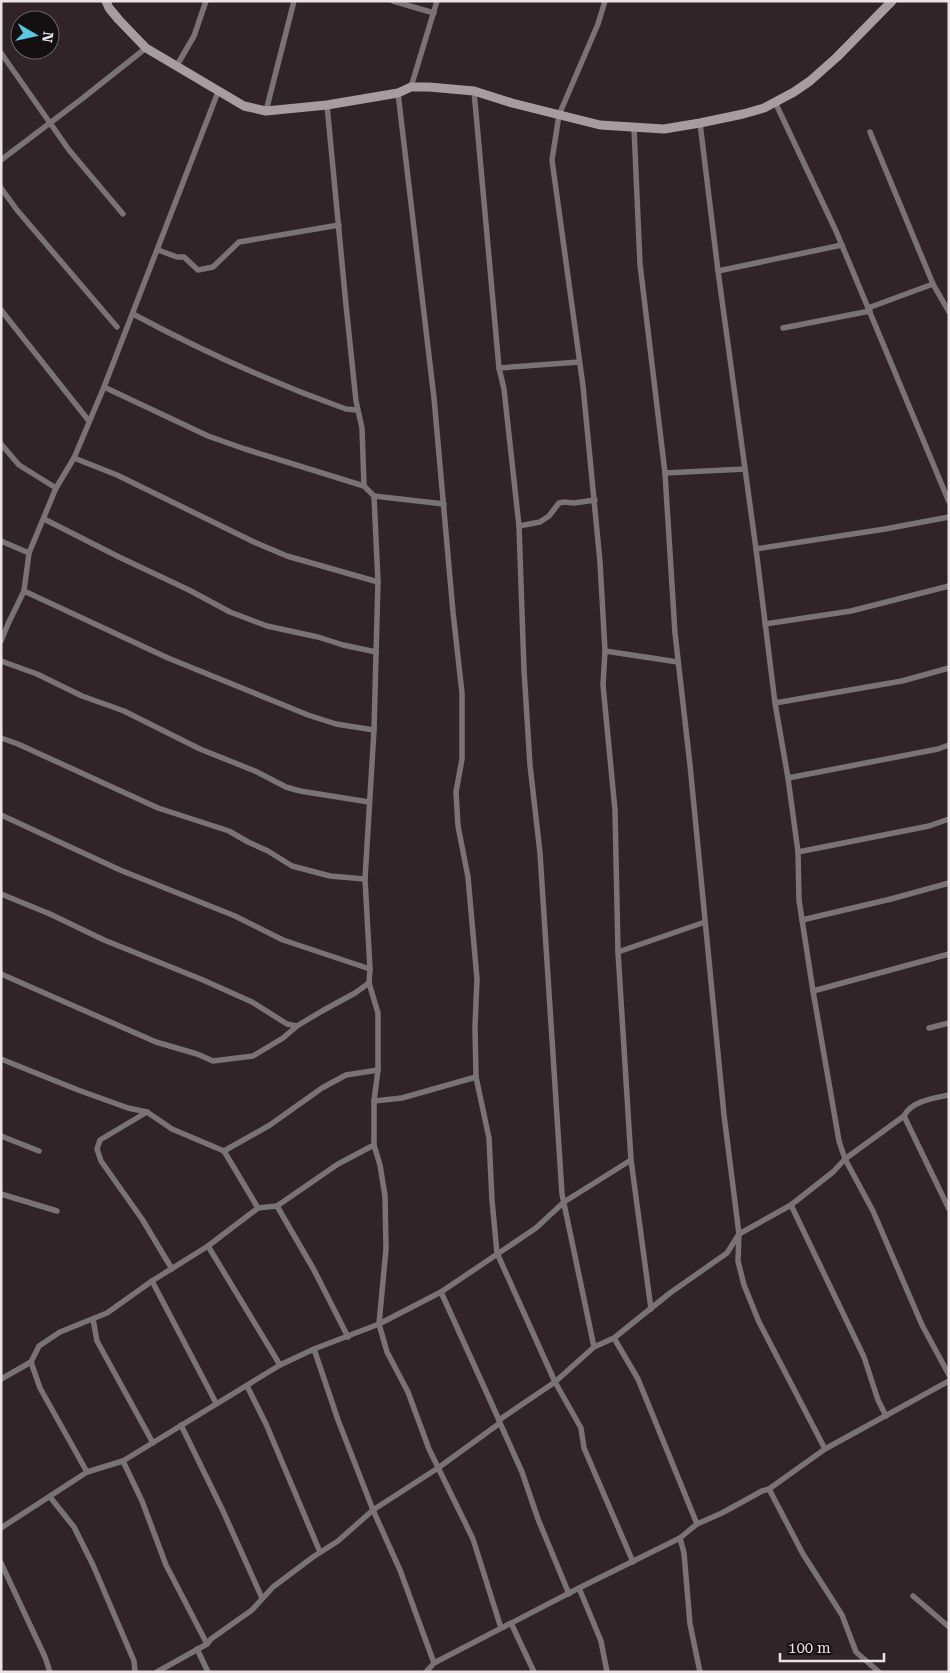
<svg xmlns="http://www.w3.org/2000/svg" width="950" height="1673" viewBox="0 0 950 1673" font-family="'Roboto Serif',serif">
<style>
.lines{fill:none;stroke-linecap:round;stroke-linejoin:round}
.street{stroke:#797375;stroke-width:5.5}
.secondary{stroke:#a79da1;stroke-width:9}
</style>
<rect width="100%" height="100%" fill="#302429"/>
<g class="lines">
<g class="street">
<polyline points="393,1 434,13"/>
<polyline points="605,1 598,24 559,115 552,160 583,386 600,562 605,651 603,685 615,810 618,952 631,1160 651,1309"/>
<polyline points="1,53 69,150 123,214"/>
<polyline points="176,67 194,36 206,1"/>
<polyline points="411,87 437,1"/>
<polyline points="474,91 499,368 504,389 519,526 524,670 530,765 540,853 562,1194 594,1347"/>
<polyline points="398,93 434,398 453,612 462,693 462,759 456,792 458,826 468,877 477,979 475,1027 476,1077 489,1138 492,1200 497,1253 555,1382 581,1428 584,1448 633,1562"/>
<polyline points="775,102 836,231 949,502"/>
<polyline points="327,105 346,305 356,401 362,428 364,486 374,496 378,582 377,618 374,730 365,879 370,969 369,983 378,1013 378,1070 374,1101 374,1145 380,1165 385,1196 386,1249 379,1324 387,1352 408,1392 429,1449 473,1539 501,1628"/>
<polyline points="266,111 294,1"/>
<polyline points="700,123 718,271 756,549 775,703 788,778 798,852 799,900 813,991 839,1141 845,1159 873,1211 922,1325 949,1375"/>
<polyline points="636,128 634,128 640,264 665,473 675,633 690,765 724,1115 739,1234 738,1261 744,1285 759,1322 825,1449"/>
<polyline points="870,132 933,284 949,312"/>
<polyline points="1,160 83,98 146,48"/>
<polyline points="1,188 17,210 117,327"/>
<polyline points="158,250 177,257 184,257 198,270 213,267 239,242 339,225"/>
<polyline points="718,271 842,245"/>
<polyline points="868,308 933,284"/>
<polyline points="1,310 89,421"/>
<path d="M133,314C202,351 273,383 346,409L357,410"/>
<polyline points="783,328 870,311"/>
<polyline points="499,368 579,362"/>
<polyline points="104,387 208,436 245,449 364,486"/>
<polyline points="1,444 19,465 56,488"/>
<polyline points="74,458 117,475 254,542 287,556 378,582"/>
<polyline points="665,473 745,469"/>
<polyline points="374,496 444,504"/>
<polyline points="44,519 119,557 189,590 230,612 267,626 318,637 343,645 376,652"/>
<polyline points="519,526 540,522 549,516 559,503 565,502 574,503 595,500"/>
<polyline points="1,541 29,553"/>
<polyline points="756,549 885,529 949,517"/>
<polyline points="24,591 168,658 308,715 336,724 374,730"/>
<polyline points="765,624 851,611 949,586"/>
<polyline points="1,641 8,624 24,591 29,553 56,488 74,458 104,387 218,92"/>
<polyline points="605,651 678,662"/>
<polyline points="1,661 37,674 82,696 124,711 200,749 255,771 286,787 300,791 369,802"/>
<polyline points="775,703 902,681 949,668"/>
<polyline points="1,738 18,744 158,808 229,831 248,842 268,851 292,866 330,876 365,879"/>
<polyline points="788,778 938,749 949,745"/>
<polyline points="1,815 120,870 235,916 283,940 370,969"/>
<polyline points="798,852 929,826 949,819"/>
<polyline points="1,894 50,914 104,940 203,980 252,1002 287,1024 297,1026"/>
<polyline points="802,920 891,899 949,883"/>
<polyline points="618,952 705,922"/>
<polyline points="1,974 156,1042 197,1054 213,1061 253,1056 283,1038 297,1026 322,1011 355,993 369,983"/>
<polyline points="813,991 949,954"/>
<polyline points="929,1028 949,1023"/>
<polyline points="1,1059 78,1090 128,1108 147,1112 172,1129 224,1151"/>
<polyline points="374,1101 402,1098 476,1077"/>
<polyline points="147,1112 100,1140 97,1149 101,1161 142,1219 172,1269"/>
<polyline points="904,1116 949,1209"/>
<polyline points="1,1136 39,1151"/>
<polyline points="1,1194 57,1211"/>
<polyline points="791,1205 864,1357 878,1400 886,1416"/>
<polyline points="277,1206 338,1164 374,1145"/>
<polyline points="258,1208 224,1151 270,1125 322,1088 346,1075 378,1070"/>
<polyline points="208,1246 280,1365"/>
<polyline points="152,1281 216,1403"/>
<polyline points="441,1292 499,1420"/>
<polyline points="93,1319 97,1341 153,1443"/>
<polyline points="614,1338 638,1379 697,1524"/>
<polyline points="314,1349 379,1324 441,1292 536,1228 564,1202 631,1160"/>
<polyline points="1,1379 31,1362"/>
<polyline points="247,1386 266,1424 320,1552"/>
<polyline points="500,1423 522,1472 538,1519 569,1594"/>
<polyline points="181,1425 223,1511 262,1598"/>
<polyline points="123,1461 142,1501 166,1565 207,1644"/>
<polyline points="87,1472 40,1388 31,1362 39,1346 60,1332 107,1313 152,1281 208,1246 258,1208 277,1206 314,1270 348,1337"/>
<polyline points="769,1489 803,1554 842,1615 856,1652 879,1672"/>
<polyline points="50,1497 74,1527 93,1565 134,1661 135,1672"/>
<polyline points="1,1528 87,1472 123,1461 280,1365 314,1349 338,1420 373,1510 338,1541 313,1557 273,1587 252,1610 211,1639 207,1644 157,1672"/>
<polyline points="680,1538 684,1553 690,1624 700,1672"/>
<polyline points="1,1563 45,1657 50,1672"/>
<polyline points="579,1588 601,1641 607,1672"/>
<polyline points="913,1596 949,1627"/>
<polyline points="511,1623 534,1672"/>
<polyline points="197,1649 208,1672"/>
<path d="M434,1663L400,1570L373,1510L438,1468L500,1423L499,1420L555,1382L594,1347L614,1338L670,1293L727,1253L739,1234L791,1205L833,1172L845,1159L904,1116C911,1101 934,1098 949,1095"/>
<polyline points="426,1672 434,1663 579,1588 680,1538 697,1524 722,1513 762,1491 769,1489 825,1449 949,1381"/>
</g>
<polyline class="secondary" points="106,1 109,8 119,20 146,48 244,106 266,111 327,105 398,93 411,87 429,87 474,91 512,103 600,125 664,129 700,123 743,114 764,108 794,92 810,81 837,57 892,1"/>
</g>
<rect width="950" height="1673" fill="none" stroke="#eae2e4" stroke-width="5"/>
<g transform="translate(35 35) rotate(99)"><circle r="24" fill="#140f11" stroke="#6a6365"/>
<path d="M0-4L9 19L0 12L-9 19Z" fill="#5ac8e5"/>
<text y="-8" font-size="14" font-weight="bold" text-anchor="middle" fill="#eae2e4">N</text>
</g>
<path d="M780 1653v8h104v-8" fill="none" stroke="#eae2e4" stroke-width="2.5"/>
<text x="788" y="1653" font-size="15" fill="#eae2e4" stroke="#140f11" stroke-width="4" paint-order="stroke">100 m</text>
</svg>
